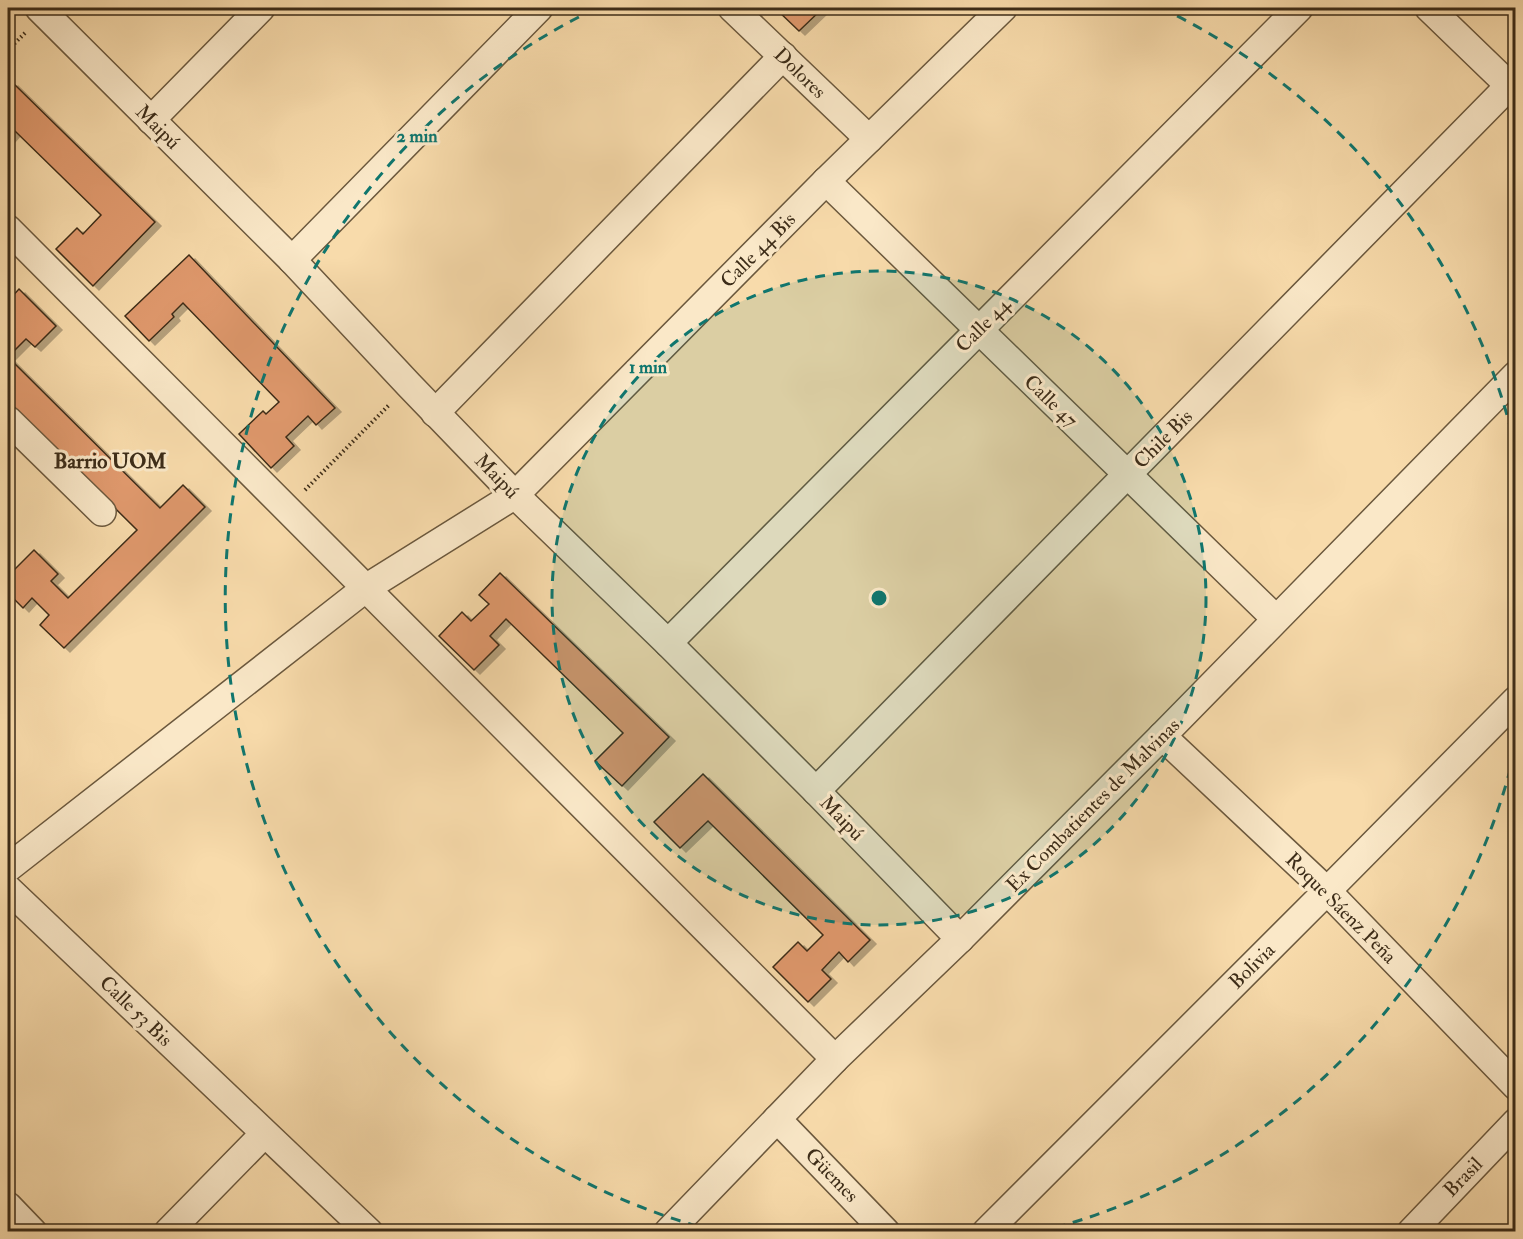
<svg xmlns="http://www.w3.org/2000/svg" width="1523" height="1239" viewBox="0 0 1523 1239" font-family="'IM FELL Double Pica',serif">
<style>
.building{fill:#e0996d;stroke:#3c2c18;stroke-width:1.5;filter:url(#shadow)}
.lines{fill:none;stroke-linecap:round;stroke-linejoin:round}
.street-casing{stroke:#6b583d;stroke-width:30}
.path{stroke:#3c2c18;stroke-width:4;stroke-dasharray:1.5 3;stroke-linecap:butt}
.street{stroke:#fae8c8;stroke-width:27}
.ring{fill:none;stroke:#0f766e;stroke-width:3;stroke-dasharray:10 8}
.labels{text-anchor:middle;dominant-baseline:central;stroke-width:6;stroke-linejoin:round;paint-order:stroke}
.street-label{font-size:20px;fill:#3c2c18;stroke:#fae8c8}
.neighbourhood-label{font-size:21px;font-weight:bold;fill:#3c2c18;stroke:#fae8c8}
.centre{fill:#0f766e;stroke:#fae8c8;stroke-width:3}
.ring-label{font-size:18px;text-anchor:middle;font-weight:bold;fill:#0f766e;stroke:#fae8c8;stroke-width:6;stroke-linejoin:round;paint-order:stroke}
</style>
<defs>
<filter id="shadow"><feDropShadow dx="6" dy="4" stdDeviation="0" flood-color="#0004"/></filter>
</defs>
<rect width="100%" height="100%" fill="#f8dbab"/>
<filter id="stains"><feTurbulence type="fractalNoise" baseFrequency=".00333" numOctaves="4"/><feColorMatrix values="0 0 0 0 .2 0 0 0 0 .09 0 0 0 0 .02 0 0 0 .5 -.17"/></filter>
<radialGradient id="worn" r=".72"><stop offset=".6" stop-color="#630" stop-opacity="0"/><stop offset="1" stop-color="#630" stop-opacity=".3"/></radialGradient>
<g class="building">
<polygon points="775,8 823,8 799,31"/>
<polygon points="12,82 155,222 93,286 56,249 77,228 83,234 101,215 15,131 8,139 8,87"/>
<polygon points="189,255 335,408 316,425 308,416 286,437 294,446 271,468 239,434 263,411 266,414 279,402 183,303 172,314 174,317 149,341 125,316"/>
<polygon points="19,289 56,326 35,347 26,339 8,357 160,508 183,485 205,507 64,648 40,625 49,615 32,598 23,608 8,593 8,576 34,550 58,574 51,581 68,598 137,530 8,402 8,301"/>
<polygon points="500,573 669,737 622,786 595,761 623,733 506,619 490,636 499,645 474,670 439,636 462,612 471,621 489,604 479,595"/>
<polygon points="703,774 870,940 848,962 839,952 822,970 831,979 808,1002 773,967 798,942 807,951 823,935 708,821 680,848 654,822"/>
</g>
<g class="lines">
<defs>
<g id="street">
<polyline points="39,8 292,260 409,385 515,495 668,643 816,791 960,939"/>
<polyline points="732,8 869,139"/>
<polyline points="1429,8 1516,92"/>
<polyline points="151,120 261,8"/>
<polyline points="826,181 1276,619"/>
<polyline points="8,229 835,1059"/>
<polyline points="292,260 539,8"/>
<polyline points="435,413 783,56"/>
<polyline points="8,420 102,512"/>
<polyline points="668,643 1299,8"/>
<polyline points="1162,736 1327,891 1516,1086"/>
<polyline points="816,791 1509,86"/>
<polyline points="8,868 366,588 515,495 826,181 1003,8"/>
<polyline points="8,889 369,1232"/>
<polyline points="777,1119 886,1232"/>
<polyline points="8,1206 33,1232"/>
<polyline points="168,1232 264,1134"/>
<polyline points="668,1232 835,1059 960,939 1162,736 1516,375"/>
<polyline points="986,1232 1327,891 1516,700"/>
<polyline points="1411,1232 1516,1122"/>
</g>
</defs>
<use href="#street" class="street-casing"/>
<g class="path">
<polyline points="8,50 25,33"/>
<polyline points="305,490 390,404"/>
</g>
<use href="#street" class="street"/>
</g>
<circle cx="879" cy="598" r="327" fill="#0f766e" fill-opacity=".12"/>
<g class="ring">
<circle cx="879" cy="598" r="327"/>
<path d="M1515 751A654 654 0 0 1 1043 1231M715 1231A654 654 0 0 1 597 8M1161 8A654 654 0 0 1 1515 445"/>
</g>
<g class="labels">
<g class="street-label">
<text transform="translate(800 73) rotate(44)">Dolores</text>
<text transform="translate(158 127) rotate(45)">Maipú</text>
<text transform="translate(758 250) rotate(-45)">Calle 44 Bis</text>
<text transform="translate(983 325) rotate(-45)">Calle 44</text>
<text transform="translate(1051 401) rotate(44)">Calle 47</text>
<text transform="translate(1163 439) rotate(-45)">Chile Bis</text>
<text transform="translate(497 476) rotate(46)">Maipú</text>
<text transform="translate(1093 805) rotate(-45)">Ex Combatientes de Malvinas</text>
<text transform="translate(842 818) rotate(46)">Maipú</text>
<text transform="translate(1341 908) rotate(45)">Roque Sáenz Peña</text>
<text transform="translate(1252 966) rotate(-45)">Bolivia</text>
<text transform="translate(136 1011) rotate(44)">Calle 53 Bis</text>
<text transform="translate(832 1175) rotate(46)">Güemes</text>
<text transform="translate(1463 1177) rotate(-46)">Brasil</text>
</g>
<g class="neighbourhood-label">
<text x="110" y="461">Barrio UOM</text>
</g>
</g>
<circle cx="879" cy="598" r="9" class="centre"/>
<g class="ring-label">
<text x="417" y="142">2 min</text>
<text x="648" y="373">1 min</text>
</g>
<rect width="1523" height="1239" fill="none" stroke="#f8dbab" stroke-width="30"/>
<rect x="9" y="9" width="1505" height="1221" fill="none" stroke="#3c2c18" stroke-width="3"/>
<rect x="15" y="15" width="1493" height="1209" fill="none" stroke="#3c2c18" stroke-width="1.5"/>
<rect width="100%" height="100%" filter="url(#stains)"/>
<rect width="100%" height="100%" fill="url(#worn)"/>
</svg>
